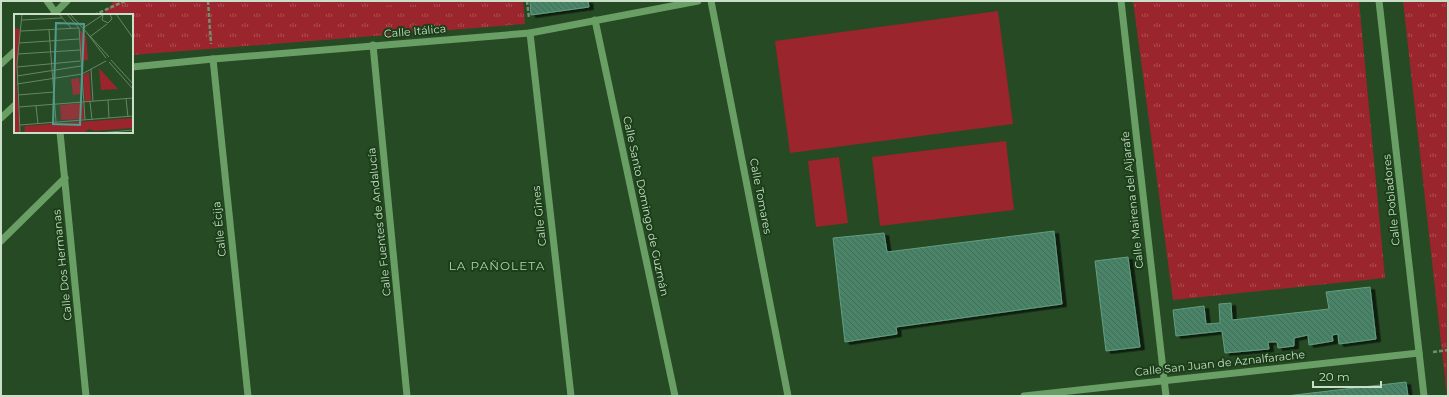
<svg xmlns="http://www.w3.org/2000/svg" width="1449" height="397" viewBox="0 0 1449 397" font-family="Montserrat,sans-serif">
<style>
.grass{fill:url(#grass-tufts)}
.pitch{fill:#9a252c}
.building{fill:url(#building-back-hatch);stroke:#629e82;filter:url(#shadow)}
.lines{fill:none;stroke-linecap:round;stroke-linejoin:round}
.path{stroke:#728f70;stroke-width:2.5;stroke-dasharray:4 2;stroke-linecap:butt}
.minor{stroke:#699f65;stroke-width:7}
.labels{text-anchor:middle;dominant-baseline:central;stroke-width:4;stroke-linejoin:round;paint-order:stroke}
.street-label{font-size:11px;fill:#cadfc8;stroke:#1b3f19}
.neighbourhood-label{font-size:12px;letter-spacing:1px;fill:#add6a9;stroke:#1b3f19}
.inset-road{fill:none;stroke:#688665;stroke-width:1}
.view{fill:#509b8e;fill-opacity:0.15;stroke:#509b8e;stroke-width:2}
.inset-edge{fill:none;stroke:#cadfc8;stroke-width:2}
</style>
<defs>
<pattern id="grass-tufts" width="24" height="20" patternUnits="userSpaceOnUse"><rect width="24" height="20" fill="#9a252c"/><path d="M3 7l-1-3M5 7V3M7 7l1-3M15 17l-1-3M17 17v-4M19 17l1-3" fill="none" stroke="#ab4f53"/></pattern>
<pattern id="building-back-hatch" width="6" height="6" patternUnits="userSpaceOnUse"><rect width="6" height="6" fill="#498469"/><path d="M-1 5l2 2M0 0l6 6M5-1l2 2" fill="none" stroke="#446a57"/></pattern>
<filter id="shadow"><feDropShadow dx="4.5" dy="2.5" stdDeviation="0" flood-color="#0009"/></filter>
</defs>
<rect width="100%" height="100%" fill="#264a23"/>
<g class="grass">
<polygon points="114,1 523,1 525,24 132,55 132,15 103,15"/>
<polygon points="1133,1 1359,1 1385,278 1173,300"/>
<polygon points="1403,1 1448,1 1448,396 1447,396"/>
</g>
<g class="pitch">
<polygon points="376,1 461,1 461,3 376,6"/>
<polygon points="998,11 1013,124 790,153 775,41"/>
<polygon points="1006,141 1014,210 880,226 872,157"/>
<polygon points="839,157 848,223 816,227 808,161"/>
</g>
<g class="building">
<polygon points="530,1 588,1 589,7 531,15"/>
<polygon points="1054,231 1062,304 896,327 897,334 845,342 833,238 884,233 887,252"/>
<polygon points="1128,257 1140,347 1106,351 1095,261"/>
<polygon points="1370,287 1376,339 1339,344 1338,334 1332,335 1333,341 1309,345 1308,335 1294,338 1294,346 1278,348 1277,342 1268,342 1269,349 1225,353 1222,331 1176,336 1173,310 1204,306 1206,324 1220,323 1219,304 1231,303 1232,320 1329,309 1326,292"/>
<polygon points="1406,382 1408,396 1286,396"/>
</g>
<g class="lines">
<g class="path">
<polyline points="208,1 211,44"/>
<polyline points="527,1 529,18"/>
<polyline points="94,15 125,1"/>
<polyline points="1433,352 1448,350"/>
</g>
<g class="minor">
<polyline points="47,1 55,12"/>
<polyline points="711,1 788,396"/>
<polyline points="1121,1 1166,396"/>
<polyline points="1379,1 1424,396"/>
<polyline points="53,15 67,1"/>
<polyline points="595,20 675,396"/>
<polyline points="530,33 571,396"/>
<polyline points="373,45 407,396"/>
<polyline points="213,59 248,396"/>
<polyline points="1,64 15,51"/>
<polyline points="132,67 213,59 530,33 698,1"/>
<polyline points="1,118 15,105"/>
<polyline points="60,132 86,396"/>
<polyline points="1,241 65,178"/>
<polyline points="1024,396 1419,353"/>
</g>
</g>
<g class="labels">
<g class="street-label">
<text transform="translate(415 31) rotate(-5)">Calle Itálica</text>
<text transform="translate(761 196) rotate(79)">Calle Tomares</text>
<text transform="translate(1132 200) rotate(-96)">Calle Mairena del Aljarafe</text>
<text transform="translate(1391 200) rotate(-96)">Calle Pobladores</text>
<text transform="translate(646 206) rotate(78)">Calle Santo Domingo de Guzmán</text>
<text transform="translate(539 216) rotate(-96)">Calle Gines</text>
<text transform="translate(379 222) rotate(-96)">Calle Fuentes de Andalucía</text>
<text transform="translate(219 229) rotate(-96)">Calle Écija</text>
<text transform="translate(62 265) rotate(-96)">Calle Dos Hermanas</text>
<text transform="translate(1220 363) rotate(-6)">Calle San Juan de Aznalfarache</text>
</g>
<g class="neighbourhood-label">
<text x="497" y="265">LA PAÑOLETA</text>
</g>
</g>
<g transform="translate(14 14)">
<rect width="119" height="119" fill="#264a23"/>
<path d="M0,14L6,15L2,64L6,119H0ZM66,16L72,22L74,46L67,47ZM85,54L104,75L87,76ZM75,58L77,87H71L69,61ZM69,89L70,105L47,106L46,91ZM119,104V114L80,117L75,115L71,118L60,119H10L11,112Z" fill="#9a252c"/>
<path d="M65,64L67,80L59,81L57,65Z" fill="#9a252c"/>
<path class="inset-road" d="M45,0L57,14M53,0L65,14M56,0L95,43M102,0L119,24M89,1L88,6L94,9L98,5L96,0M8,6L48,4M65,14L71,106M69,14L90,0M35,16L42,108M7,17L65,14M73,19L92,44M77,22L93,10M5,29L65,25M4,40L66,36M97,46L119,70M95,48L119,75M3,53L66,47M77,55L79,87M3,62L67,52M3,70L68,60L92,47M4,81L40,78M112,85L114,103M94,86L95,104M76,88L78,106M22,92L24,110M5,93L119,84M6,111L119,102M6,119L3,50L8,0M85,119L119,116"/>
<path class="view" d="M42,9L70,10L66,111L39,110Z"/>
<rect width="119" height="119" class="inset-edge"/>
</g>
<rect width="1449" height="397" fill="none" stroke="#cadfc8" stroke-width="4"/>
<path d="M1313 381v6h68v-6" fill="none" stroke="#cadfc8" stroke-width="2"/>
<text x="1319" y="381" font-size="12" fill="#cadfc8" stroke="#1b3f19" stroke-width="3" paint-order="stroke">20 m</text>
</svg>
